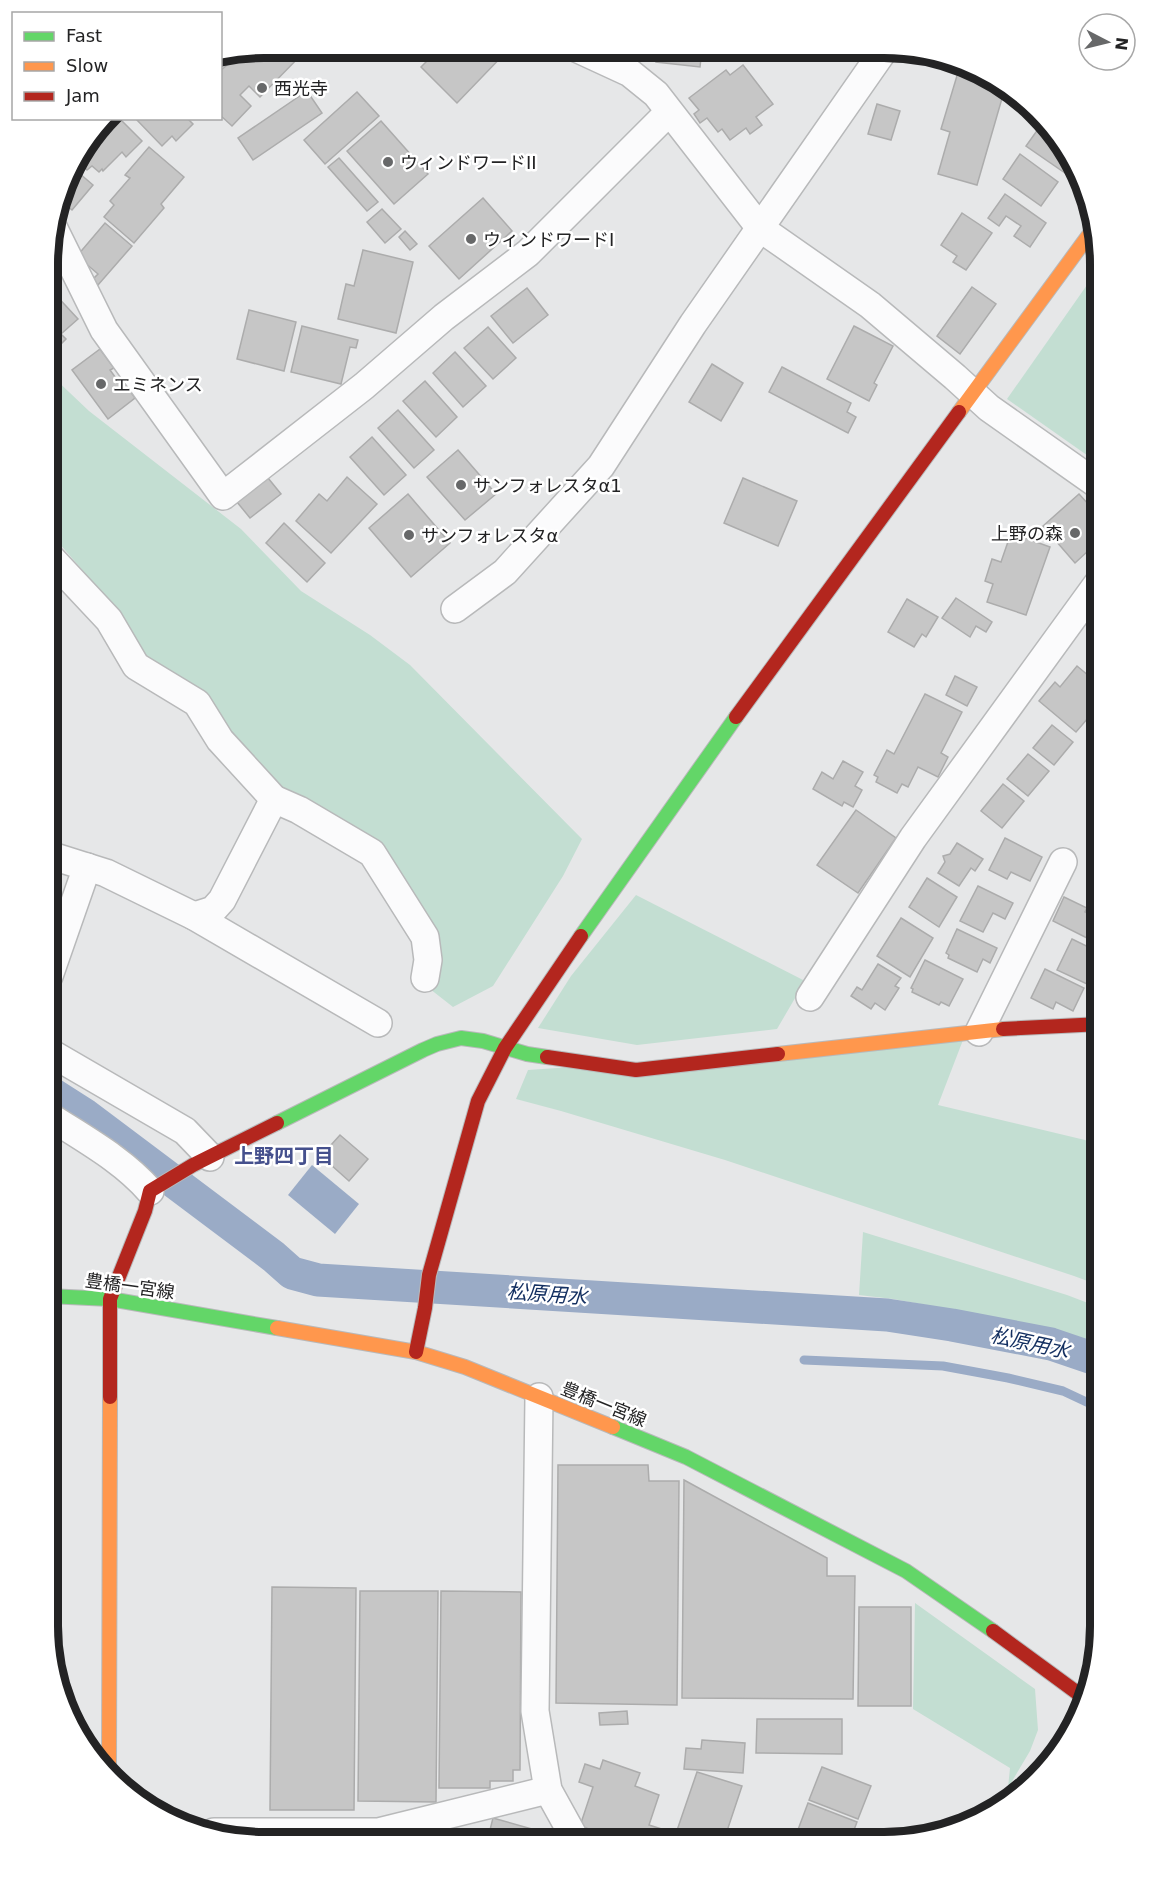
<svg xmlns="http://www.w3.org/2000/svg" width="1149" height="1891" viewBox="0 0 1149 1891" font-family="'DejaVu Sans','Noto Sans JP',sans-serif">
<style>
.green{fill:#c3ded2}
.water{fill:#9aabc6}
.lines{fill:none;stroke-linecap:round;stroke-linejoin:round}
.stream{stroke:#9aabc6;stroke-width:9}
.canal{stroke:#9aabc6;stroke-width:33}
.building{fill:#c6c6c6;stroke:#acacac;stroke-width:1.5}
.street-casing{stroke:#b8b9ba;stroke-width:30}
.fast-casing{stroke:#b8b9ba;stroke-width:16}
.slow-casing{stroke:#b8b9ba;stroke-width:16}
.jam-casing{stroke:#b8b9ba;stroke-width:16}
.street{stroke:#fbfbfc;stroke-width:27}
.fast{stroke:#63d668;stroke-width:14}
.slow{stroke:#ff974d;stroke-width:14}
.jam{stroke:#b3261e;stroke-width:14}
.poi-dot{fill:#676869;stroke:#fff;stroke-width:2}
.labels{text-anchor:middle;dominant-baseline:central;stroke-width:5;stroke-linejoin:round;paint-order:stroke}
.poi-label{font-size:18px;fill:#232324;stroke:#fff;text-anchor:start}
.street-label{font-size:18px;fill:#232324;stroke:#fff}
.neighbourhood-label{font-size:20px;font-weight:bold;fill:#45508d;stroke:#fff}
.water-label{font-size:20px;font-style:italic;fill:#143061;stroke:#fff}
.rim{fill:none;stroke:#232324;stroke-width:8}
</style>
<rect width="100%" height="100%" fill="#e6e7e8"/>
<g class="green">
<polygon points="1101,265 1101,465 1007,399"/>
<polygon points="50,374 89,411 241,529 301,591 370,635 410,665 582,839 563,876 493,986 453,1007 430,989 377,845 276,789 142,659 120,614 59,543 49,535"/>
<polygon points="636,895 805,981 777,1029 637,1045 538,1028 571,976"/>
<polygon points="963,1040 938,1105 1085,1140 1101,1147 1101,1286 1074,1276 725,1160 561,1111 516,1099 528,1070"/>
<polygon points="863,1232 1067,1295 1101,1308 1101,1349 1052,1331 954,1310 893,1299 859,1295"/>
<polygon points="915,1603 1035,1689 1038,1730 1030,1751 1008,1788 1010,1768 913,1709"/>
</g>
<polygon class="water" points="312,1165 359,1204 335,1234 288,1195"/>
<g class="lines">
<polyline class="stream" points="804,1360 943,1366 1008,1378 1063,1391 1095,1406"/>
<polyline class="canal" points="49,1092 85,1115 274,1257 292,1273 318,1280 887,1315 952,1325 1051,1344 1101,1361"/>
</g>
<g class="building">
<polygon points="265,48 307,49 260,97 249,86 240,95 251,106 232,126 220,115 220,71 227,65 223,61 229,55"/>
<polygon points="439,49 509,49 457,103 421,67"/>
<polygon points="658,49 702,49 700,67 656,62"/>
<polygon points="743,65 773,104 756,117 762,125 750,134 746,128 730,140 722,129 718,132 707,118 700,123 694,114 699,110 689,98 726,70 730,75"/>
<polygon points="959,69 1005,88 977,185 938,174 950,132 941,129"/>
<polygon points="307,91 322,113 253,160 238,138"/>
<polygon points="357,92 379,116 325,164 304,140"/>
<polygon points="877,104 900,111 891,140 868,134"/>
<polygon points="109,118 119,118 142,141 126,157 122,152 103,171 102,169 99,172 92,166 87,170 77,160"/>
<polygon points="135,118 187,118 193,124 176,141 172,136 162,146"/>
<polygon points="381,121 428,174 394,204 347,151"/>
<polygon points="1041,125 1071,164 1065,173 1026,146"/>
<polygon points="149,147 184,177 161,204 164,208 134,243 104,217 114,205 110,201 130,178 125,175"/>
<polygon points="1020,154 1058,182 1041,206 1003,179"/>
<polygon points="339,158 378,202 367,211 328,167"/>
<polygon points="72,167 93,185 72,210 61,201"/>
<polygon points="1005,194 1046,223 1030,247 1014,236 1021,226 1006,216 999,226 988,218"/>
<polygon points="483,198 512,231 459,279 429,246"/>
<polygon points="382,209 401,229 385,243 367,222"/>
<polygon points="962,213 992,233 966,270 953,262 957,256 941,245"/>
<polygon points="105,223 132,246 98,285 92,280 98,274 77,256"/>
<polygon points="405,231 417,244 410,250 399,237"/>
<polygon points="363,250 413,262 396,333 338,319 346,284 354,286"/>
<polygon points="972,287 996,304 960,354 937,336"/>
<polygon points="527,288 548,315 513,343 491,316"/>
<polygon points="53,292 78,319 61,334 66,339 54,351 50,347 50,295"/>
<polygon points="249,310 296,322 284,371 237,359"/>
<polygon points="302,326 358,340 356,348 350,347 341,384 291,372"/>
<polygon points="854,326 893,346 874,383 877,385 869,401 827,379"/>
<polygon points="488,327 516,358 493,379 464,348"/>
<polygon points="100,349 114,368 110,370 121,385 124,382 135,398 108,419 72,370"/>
<polygon points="455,352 486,386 463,407 433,373"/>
<polygon points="712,364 743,383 721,421 689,402"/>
<polygon points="782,367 851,403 847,412 856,417 848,433 769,392"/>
<polygon points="425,381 457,417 436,437 403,401"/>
<polygon points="398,410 434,450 414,468 378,428"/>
<polygon points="372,437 406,475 384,495 350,457"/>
<polygon points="458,450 496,494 465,520 427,477"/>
<polygon points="347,477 377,504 331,553 296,521 319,494 327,501"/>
<polygon points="268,478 281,494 250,518 237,502"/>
<polygon points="743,478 797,501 778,546 724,523"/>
<polygon points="408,494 450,543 411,577 369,528"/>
<polygon points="1079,494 1101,518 1101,539 1075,563 1043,526"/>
<polygon points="284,523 325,563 307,582 266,543"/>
<polygon points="1011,533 1050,547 1026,615 987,602 993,584 985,581 992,559 1001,562"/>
<polygon points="956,598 992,622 986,632 976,626 970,637 942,618"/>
<polygon points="907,599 938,617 926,637 922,634 914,647 888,632"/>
<polygon points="1101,648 1101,672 1089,662"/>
<polygon points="1077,666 1101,686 1101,703 1076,732 1039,701 1055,682 1060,687"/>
<polygon points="955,676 977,687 967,706 946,695"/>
<polygon points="925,694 962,712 941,753 948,757 938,777 918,767 908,787 902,784 897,793 876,782 878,777 874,775 887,750 894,754"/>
<polygon points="1052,725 1073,742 1054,765 1033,748"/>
<polygon points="1028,754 1049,771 1028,796 1007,779"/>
<polygon points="843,761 863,772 855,786 862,790 853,807 844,802 842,806 813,789 822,772 833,779"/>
<polygon points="1003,784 1024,801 1002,828 981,811"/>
<polygon points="856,810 896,838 858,893 817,865"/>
<polygon points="1005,838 1042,857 1030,881 1011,872 1007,879 989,870"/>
<polygon points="957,843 983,859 975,871 971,868 959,886 938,873 945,862 943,856 950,854"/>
<polygon points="927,878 957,897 939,927 909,907"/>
<polygon points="978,886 1013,903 1005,919 993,913 983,932 960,921"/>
<polygon points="1064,897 1087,908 1085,912 1099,919 1095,925 1101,928 1099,944 1053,921"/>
<polygon points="901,918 933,938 910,977 877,956"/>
<polygon points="957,929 997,948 990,963 983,959 977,972 948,958 949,955 946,953"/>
<polygon points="1072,939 1101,953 1087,984 1057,970"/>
<polygon points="925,960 963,979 949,1006 941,1002 939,1005 912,992 913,989 911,988"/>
<polygon points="878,964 901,978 895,986 899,988 885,1010 875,1003 871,1009 851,996 857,987 862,990"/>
<polygon points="1045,969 1084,988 1073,1011 1056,1002 1053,1009 1031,998"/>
<polygon points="340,1135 368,1159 349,1181 321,1156"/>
<polygon points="558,1465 648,1465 649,1481 679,1481 677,1705 556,1703"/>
<polygon points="684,1480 827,1558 827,1576 855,1576 853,1699 682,1698"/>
<polygon points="272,1587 356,1588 354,1810 270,1810"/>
<polygon points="360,1591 438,1591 436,1802 358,1801"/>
<polygon points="441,1591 521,1592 520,1770 513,1770 513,1781 490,1781 490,1788 439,1788"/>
<polygon points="859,1607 911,1607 911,1706 858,1706"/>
<polygon points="627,1711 628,1724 600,1725 599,1713"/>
<polygon points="757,1719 842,1719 842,1754 756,1753"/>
<polygon points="702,1740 745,1743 743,1773 684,1769 686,1748 701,1749"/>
<polygon points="603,1760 640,1773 635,1786 659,1795 649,1825 671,1832 667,1842 627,1842 580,1826 593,1787 579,1782 585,1764 600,1769"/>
<polygon points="822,1767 871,1786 858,1819 809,1800"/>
<polygon points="697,1772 742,1786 723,1843 673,1842"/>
<polygon points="808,1803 857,1822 849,1843 793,1843"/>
<polygon points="493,1818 539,1831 536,1842 487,1842"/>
</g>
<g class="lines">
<defs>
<g id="street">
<polyline points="578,49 630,73 656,94 760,228 870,305 955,377 989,408 1101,487"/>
<polyline points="53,227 104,330 223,496 364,386 444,317 528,253 669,112"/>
<polyline points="49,556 109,620 136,666 197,703 220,740 274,799 299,810 372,853 425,937 428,960 425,978"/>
<polyline points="455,609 505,572 601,466 693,324 884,50"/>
<polyline points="49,855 106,873 194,916 378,1023"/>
<polyline points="194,916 213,910 222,900 274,799"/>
<polyline points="49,976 87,867"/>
<polyline points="810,997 913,838 1101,579"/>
<polyline points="979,1032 1063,862"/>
<polyline points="49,1052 185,1131 210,1157"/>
<path d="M49,1116C84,1139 122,1159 150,1191"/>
<polyline points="539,1397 535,1711 548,1790 574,1837 573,1842"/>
<polyline points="214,1832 378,1832 548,1790"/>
</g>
<g id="fast">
<polyline points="581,936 736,717"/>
<polyline points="277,1123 423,1050 437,1044 461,1038 483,1041 527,1054 547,1057"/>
<polyline points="48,1296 110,1299 277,1328"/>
<polyline points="613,1427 686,1457 906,1571 993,1631"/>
</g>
<g id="slow">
<polyline points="959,412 1094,228"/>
<polyline points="778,1054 1003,1029"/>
<polyline points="277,1328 416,1352 465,1367 613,1427"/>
<polyline points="109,1767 110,1397"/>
</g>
<g id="jam">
<polyline points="736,717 959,412"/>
<polyline points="1003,1029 1101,1024"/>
<polyline points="547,1057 636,1070 778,1054"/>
<polyline points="416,1352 425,1308 429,1275 478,1101 505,1048 581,936"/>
<polyline points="110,1397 110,1299 145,1211 150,1191 193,1165 277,1123"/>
<polyline points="993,1631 1087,1700"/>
</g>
</defs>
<use href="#street" class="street-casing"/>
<use href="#fast" class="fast-casing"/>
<use href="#slow" class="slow-casing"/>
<use href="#jam" class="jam-casing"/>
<use href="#street" class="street"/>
<use href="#fast" class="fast"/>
<use href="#slow" class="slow"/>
<use href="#jam" class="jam"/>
</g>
<g class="poi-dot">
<circle cx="262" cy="88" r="6"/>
<circle cx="388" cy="162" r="6"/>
<circle cx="471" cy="239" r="6"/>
<circle cx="101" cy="384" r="6"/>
<circle cx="461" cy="485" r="6"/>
<circle cx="1075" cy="533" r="6"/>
<circle cx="409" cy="535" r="6"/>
</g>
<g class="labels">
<g class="poi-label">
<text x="274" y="88">西光寺</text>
<text x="400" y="162">ウィンドワードII</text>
<text x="483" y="239">ウィンドワードI</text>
<text x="113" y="384">エミネンス</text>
<text x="473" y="485">サンフォレスタα1</text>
<text x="1063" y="533" text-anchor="end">上野の森</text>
<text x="421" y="535">サンフォレスタα</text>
</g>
<g class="street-label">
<text transform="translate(130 1286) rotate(8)">豊橋一宮線</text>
<text transform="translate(604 1404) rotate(22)">豊橋一宮線</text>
</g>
<g class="neighbourhood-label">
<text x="284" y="1156">上野四丁目</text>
</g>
<g class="water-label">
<text transform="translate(547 1294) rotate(4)">松原用水</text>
<text transform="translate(1030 1343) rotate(12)">松原用水</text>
</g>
</g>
<path d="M0 0H1149V1891H0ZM264 58H884A206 206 0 0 1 1090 264V1626A206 206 0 0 1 884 1832H264A206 206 0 0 1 58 1626V264A206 206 0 0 1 264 58Z" fill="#fff" fill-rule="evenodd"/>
<path class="rim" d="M264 58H884A206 206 0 0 1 1090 264V1626A206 206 0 0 1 884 1832H264A206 206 0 0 1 58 1626V264A206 206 0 0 1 264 58Z"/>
<rect x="12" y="12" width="210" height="108" fill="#ffffff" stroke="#a7a7a7" stroke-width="1.5"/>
<rect x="24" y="32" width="30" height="9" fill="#63d668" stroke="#a7a7a7" stroke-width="1.5"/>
<text x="66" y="42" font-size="18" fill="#232324">Fast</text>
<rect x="24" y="62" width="30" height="9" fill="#ff974d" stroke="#a7a7a7" stroke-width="1.5"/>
<text x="66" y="72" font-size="18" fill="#232324">Slow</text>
<rect x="24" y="92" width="30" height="9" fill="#b3261e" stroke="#a7a7a7" stroke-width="1.5"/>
<text x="66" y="102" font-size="18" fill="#232324">Jam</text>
<g transform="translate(1107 42) rotate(97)"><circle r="28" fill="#ffffff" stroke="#a7a7a7" stroke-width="1.5"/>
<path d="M0-4.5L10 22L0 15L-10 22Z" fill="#676869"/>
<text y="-9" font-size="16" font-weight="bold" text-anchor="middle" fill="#232324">N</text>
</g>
</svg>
